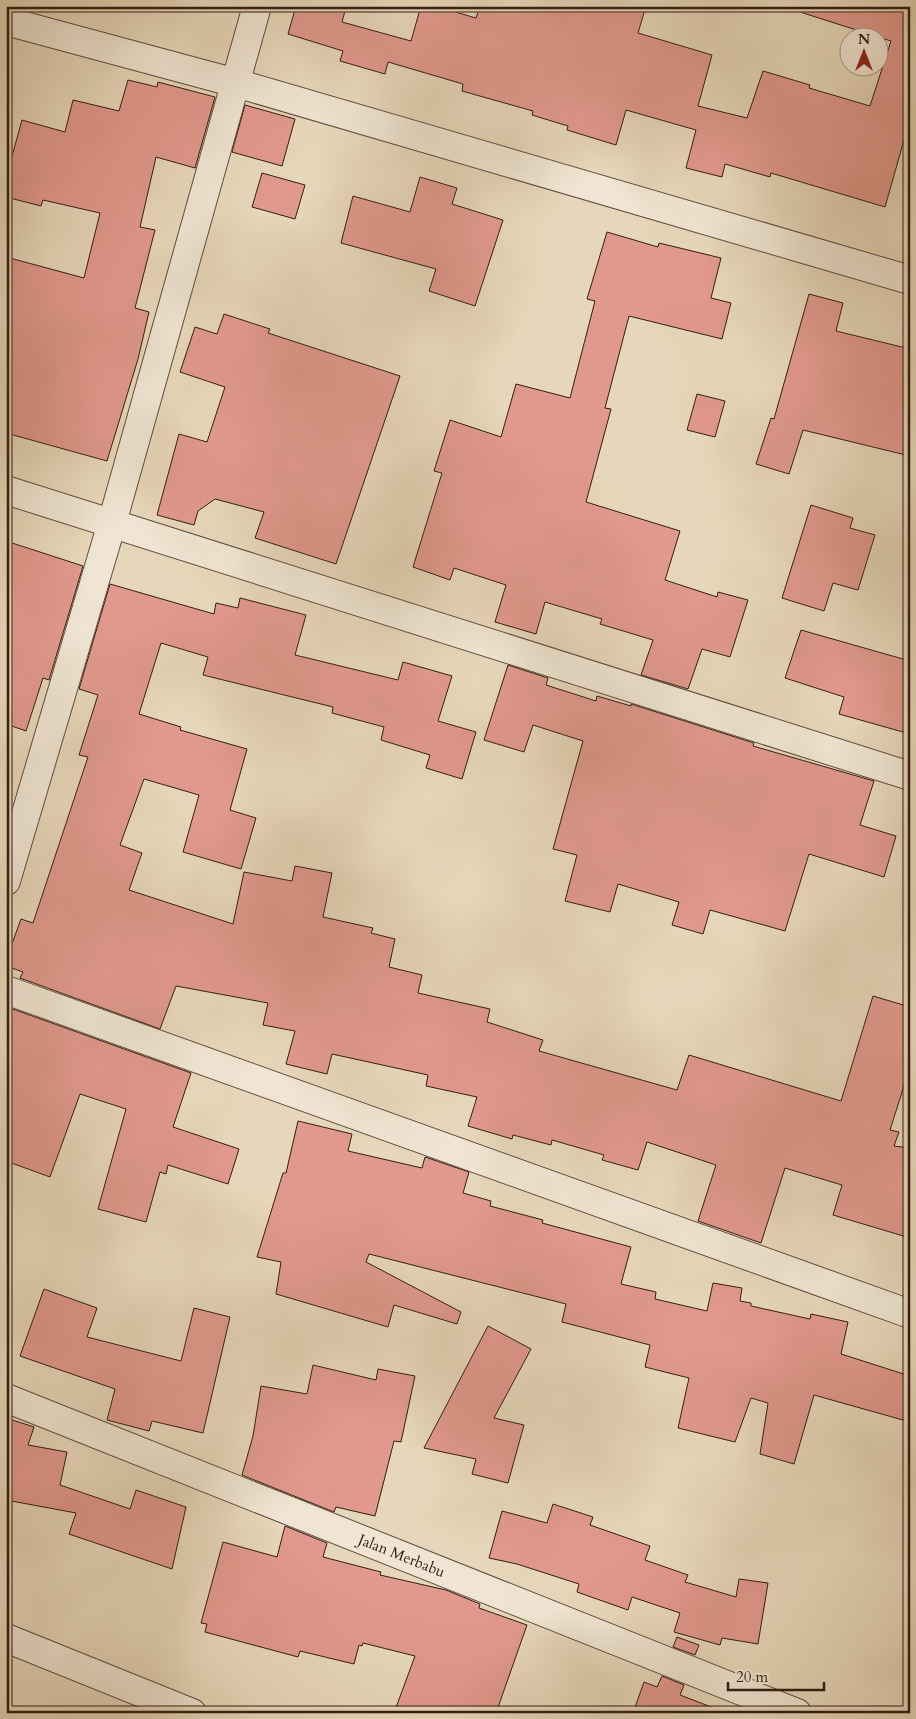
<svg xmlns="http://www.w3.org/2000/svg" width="916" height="1719" viewBox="0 0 916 1719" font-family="Cardo,serif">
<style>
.building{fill:#e1998d;stroke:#321d13}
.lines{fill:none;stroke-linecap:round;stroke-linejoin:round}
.minor-casing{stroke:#5f4c3d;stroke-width:30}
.minor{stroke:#efe5d2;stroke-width:28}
.labels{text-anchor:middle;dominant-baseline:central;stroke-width:4;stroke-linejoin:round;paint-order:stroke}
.street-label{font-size:15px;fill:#321d13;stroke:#efe5d2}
</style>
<rect width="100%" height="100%" fill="#e7d7ba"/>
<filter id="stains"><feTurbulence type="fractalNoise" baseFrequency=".004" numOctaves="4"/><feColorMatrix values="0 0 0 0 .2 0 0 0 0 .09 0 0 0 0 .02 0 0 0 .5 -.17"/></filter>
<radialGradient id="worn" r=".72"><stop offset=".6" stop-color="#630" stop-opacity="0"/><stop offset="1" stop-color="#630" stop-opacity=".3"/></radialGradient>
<g class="building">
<polygon points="296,6 328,6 345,11 342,22 411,41 421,6 435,6 476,18 480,6 646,6 638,33 712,55 698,106 747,118 763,71 810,85 809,88 870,106 891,41 800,12 800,6 910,6 910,141 904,140 885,207 771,173 770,177 725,164 722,177 686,168 696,130 626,110 616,145 567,130 568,126 532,115 533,111 462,91 463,84 388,62 385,74 340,61 343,51 288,34"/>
<polygon points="128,80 157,87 158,82 215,97 195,168 156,157 140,227 155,230 135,308 149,312 138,359 107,461 6,433 6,257 84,278 100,213 43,200 41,206 6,197 6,178 22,120 65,132 73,100 119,111"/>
<polygon points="245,105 295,119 282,166 232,152"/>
<polygon points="262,173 305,185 295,219 252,207"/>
<polygon points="420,177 457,188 452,204 503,220 475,306 429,291 436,269 341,243 353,196 410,212"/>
<polygon points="607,232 658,247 659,243 721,258 711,298 731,303 722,339 629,316 605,408 611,409 586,502 680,531 665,580 717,597 718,592 748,600 730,657 702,649 688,689 641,675 653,640 600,624 602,619 545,602 536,634 495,622 506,585 454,568 450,580 413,567 442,473 434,471 450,420 501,437 516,384 570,398 595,301 587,299"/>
<polygon points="809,294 843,303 836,331 910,349 910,456 803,430 789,474 756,464 771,418 774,419"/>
<polygon points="224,314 270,329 268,333 400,376 336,564 255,538 264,512 215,499 198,511 194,525 157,515 179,434 207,442 225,387 180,372 195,327 217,334"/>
<polygon points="697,394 725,401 715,437 687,430"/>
<polygon points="811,505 853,518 850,528 875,535 858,590 833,583 824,611 782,598"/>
<polygon points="6,541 83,566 49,680 43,678 26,731 6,724"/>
<polygon points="110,584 214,614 216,603 238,608 240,598 306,615 295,655 398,680 403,662 452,676 438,721 476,732 462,779 426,768 430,755 381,740 384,727 332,713 333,707 203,675 208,657 161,643 139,714 181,727 180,730 247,749 230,810 256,818 241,869 183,852 199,795 144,779 120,845 142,853 129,890 233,924 244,872 292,881 295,866 332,873 323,917 373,928 371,933 395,939 389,967 422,975 418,993 490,1009 487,1022 543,1040 539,1051 677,1090 689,1055 841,1101 873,996 910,1007 910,1067 890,1130 899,1132 894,1146 910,1148 910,1238 833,1215 842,1185 785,1168 761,1243 698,1221 716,1165 647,1142 638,1170 602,1160 604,1155 552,1140 551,1145 513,1135 512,1139 468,1126 477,1097 426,1086 428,1075 332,1054 327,1074 286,1064 295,1031 263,1025 268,1003 176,986 160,1029 20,978 23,972 6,966 6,960 21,919 33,923 88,757 79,755 98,695 79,689"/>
<polygon points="801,630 910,661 910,734 839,714 844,697 785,678"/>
<polygon points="508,665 548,678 546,685 596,701 597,696 631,706 631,704 754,743 753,746 874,781 860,825 896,836 884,877 809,854 785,931 710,910 703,934 672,925 679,902 618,884 610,912 565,901 577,855 553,849 583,741 533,725 524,752 484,740"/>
<polygon points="10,1008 191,1073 173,1127 239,1149 228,1184 168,1165 166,1174 160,1172 146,1222 98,1209 126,1109 80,1094 50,1177 6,1161 6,1019"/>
<polygon points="298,1121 352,1134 348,1151 422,1168 425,1157 469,1172 463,1193 491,1201 490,1206 543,1220 542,1223 631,1247 621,1284 656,1292 655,1299 707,1311 713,1283 742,1288 740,1301 751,1303 751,1306 810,1319 811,1314 848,1322 841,1354 910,1376 910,1422 814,1395 794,1464 760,1454 768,1403 751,1398 735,1442 678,1428 689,1378 645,1367 650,1345 562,1322 566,1304 369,1254 366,1262 461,1312 457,1324 394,1305 388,1327 276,1294 281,1262 257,1257 283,1173 286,1173"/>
<polygon points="44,1289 97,1308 87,1337 181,1361 194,1308 230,1317 203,1433 152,1421 149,1431 107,1420 115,1389 20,1356"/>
<polygon points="488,1326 531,1349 494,1418 524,1425 508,1483 472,1474 476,1459 424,1448"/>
<polygon points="313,1365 376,1380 378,1369 415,1376 401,1442 394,1441 375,1516 336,1507 334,1512 242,1475 253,1436 261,1386 307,1394"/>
<polygon points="6,1418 34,1427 28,1445 67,1452 60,1485 130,1509 136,1490 186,1507 172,1569 69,1534 76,1513 6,1500"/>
<polygon points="553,1504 593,1517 590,1525 650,1546 645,1560 688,1575 685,1582 736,1597 739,1579 768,1583 758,1644 722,1638 720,1645 674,1632 680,1613 632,1597 628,1610 577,1592 579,1584 517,1564 489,1558 502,1511 547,1523"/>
<polygon points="285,1526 327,1543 323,1557 381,1572 380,1575 446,1590 480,1604 479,1608 527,1625 496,1713 394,1713 415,1656 363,1643 362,1646 359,1645 354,1664 300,1651 298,1657 205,1632 207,1624 201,1623 223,1542 277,1557"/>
<polygon points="677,1637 699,1645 695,1655 673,1647"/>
<polygon points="662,1676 684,1685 680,1695 719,1710 718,1713 633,1713 644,1682 657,1687"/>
</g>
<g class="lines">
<defs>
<g id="minor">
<polyline points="6,21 236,83 910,280"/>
<polyline points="6,490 910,776"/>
<polyline points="6,881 112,523 257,6"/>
<polyline points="6,990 910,1314"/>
<path id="s1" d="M6,1398L797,1713"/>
<polyline points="6,1638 192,1713"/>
</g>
</defs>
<use href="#minor" class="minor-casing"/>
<use href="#minor" class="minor"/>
</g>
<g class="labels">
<g class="street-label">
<text stroke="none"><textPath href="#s1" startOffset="426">Jalan Merbabu</textPath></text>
</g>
</g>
<rect width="916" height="1719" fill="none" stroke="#e7d7ba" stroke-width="25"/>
<rect x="8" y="8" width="901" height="1704" fill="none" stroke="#321d13" stroke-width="2.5"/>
<rect x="12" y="12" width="891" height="1694" fill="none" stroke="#321d13"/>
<g transform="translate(864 52)"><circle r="24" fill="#efe5d2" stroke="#a39586"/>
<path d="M0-4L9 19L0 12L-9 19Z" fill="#8f2418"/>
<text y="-8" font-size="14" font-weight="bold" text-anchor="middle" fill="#321d13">N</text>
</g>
<path d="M728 1682v8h96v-8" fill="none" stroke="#321d13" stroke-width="2.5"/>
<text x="736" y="1682" font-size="15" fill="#321d13" stroke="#efe5d2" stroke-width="4" paint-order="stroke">20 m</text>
<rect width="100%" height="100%" filter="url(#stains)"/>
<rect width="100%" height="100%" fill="url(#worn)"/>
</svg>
